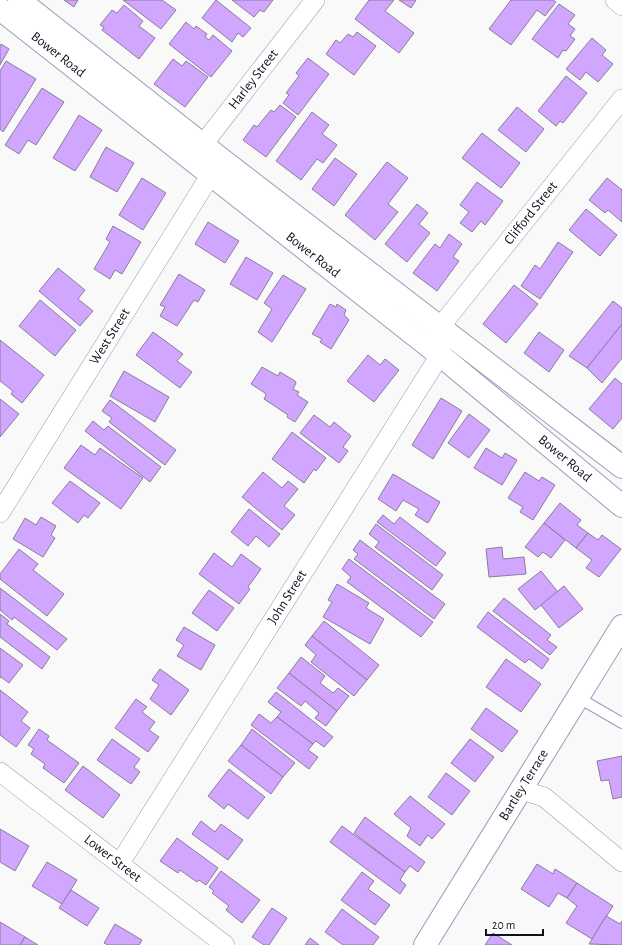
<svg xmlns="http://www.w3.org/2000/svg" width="622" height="945" viewBox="0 0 622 945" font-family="'Alegreya Sans',sans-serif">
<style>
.building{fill:#d1a6ff;stroke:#8a7d9a}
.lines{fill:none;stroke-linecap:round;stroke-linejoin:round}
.service-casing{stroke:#969dbc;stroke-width:12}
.minor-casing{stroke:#969dbc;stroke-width:20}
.tertiary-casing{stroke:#969dbc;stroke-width:24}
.secondary-casing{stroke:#969dbc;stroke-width:24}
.service{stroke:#fff;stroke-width:10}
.minor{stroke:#fff;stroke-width:19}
.tertiary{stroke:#fff;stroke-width:22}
.secondary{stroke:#fff;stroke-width:22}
.labels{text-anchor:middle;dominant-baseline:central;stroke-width:3.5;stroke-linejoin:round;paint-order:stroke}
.street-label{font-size:14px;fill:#0f111c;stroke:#fff}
</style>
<rect width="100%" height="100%" fill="#f9f9f9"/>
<g class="building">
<polygon points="64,0 78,0 74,7"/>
<polygon points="123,0 162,0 176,10 161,29"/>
<polygon points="216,0 251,28 243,37 238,33 232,42 202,18"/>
<polygon points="232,0 273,0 264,12 260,10 254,17"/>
<polygon points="369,0 394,0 385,11 414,33 399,53 355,19"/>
<polygon points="399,0 416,0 411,8"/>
<polygon points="511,0 553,0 556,2 545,16 537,10 511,45 489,29"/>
<polygon points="559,4 575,15 568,24 575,29 570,36 575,39 566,51 563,50 558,58 532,39"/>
<polygon points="124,5 143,21 139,26 155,38 139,59 102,30 104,27 100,25 112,10 117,13"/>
<polygon points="186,22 194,29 196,26 207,34 205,37 209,40 213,35 232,51 211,77 169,44"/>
<polygon points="357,32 376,46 354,75 326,54 336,40 340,43 348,34 353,37"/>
<polygon points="592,38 606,50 602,55 613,64 598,82 586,72 580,80 566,69"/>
<polygon points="1,44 9,49 0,65 0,46"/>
<polygon points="308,58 329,74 298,115 283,103 289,95 286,93 299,76 296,73"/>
<polygon points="173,59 182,66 186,61 208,77 185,107 154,84"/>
<polygon points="6,61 36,79 3,132 0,129 0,71"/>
<polygon points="566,76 587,93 563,123 560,121 556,126 538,111"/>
<polygon points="42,88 64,102 36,145 28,140 19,154 5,145"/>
<polygon points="280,105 296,117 266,157 243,140 254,125 257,127 271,110 274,112"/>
<polygon points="517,107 544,129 526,152 498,130"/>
<polygon points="312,112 329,125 322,134 337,145 323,163 317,159 301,180 276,161"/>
<polygon points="79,115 102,130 75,171 53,158"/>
<polygon points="482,133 520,163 501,188 462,158"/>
<polygon points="106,147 134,163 117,192 90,177"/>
<polygon points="335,158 357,174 334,206 312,189"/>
<polygon points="387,162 408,178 388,204 398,212 375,240 345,215"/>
<polygon points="142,178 166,193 143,230 119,215"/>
<polygon points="607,178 622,190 622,222 608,210 605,213 589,200"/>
<polygon points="477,182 503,201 485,225 481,221 472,232 460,223 469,212 460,205"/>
<polygon points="417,204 428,213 419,224 430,233 407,262 385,244"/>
<polygon points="586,209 617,235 600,256 569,230"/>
<polygon points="208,222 239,241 225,263 195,244"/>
<polygon points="113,226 141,242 122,274 115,270 110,279 94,269 110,242 106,239"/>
<polygon points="449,234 462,244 453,257 459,261 437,291 413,273 435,244 440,248"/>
<polygon points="558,242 573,252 540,299 521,286 535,265 540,269"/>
<polygon points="246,257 273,273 257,300 230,284"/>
<polygon points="58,268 85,290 78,299 93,311 80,326 39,291"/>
<polygon points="179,274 205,290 198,302 194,300 177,326 160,316 165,307 160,305"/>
<polygon points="283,275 306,289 272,342 258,332 272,309 264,303"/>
<polygon points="514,285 538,304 506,343 483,324"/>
<polygon points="40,300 76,330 55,356 19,326"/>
<polygon points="613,301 622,308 622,324 587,368 569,356"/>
<polygon points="330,304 336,307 337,304 346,310 344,315 349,320 331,349 320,342 322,339 312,334"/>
<polygon points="622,324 622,358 602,383 587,368"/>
<polygon points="153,332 183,354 177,361 192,372 180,388 136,355"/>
<polygon points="539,332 564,350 549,372 524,353"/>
<polygon points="0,340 44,375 22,403 11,394 13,391 0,381"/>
<polygon points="368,355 380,365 385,359 399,370 374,402 347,381"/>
<polygon points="262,367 278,376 280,372 295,381 296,383 293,389 299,392 297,395 308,402 295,422 287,417 288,415 264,399 266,395 265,393 251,384"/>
<polygon points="124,371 169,397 155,422 110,396"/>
<polygon points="615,378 622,384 622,418 613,429 589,409"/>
<polygon points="441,398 462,411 433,459 412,445"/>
<polygon points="0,399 19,414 0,437"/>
<polygon points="110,400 176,450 165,465 109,422 112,418 102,411"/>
<polygon points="469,414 490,430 469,458 448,443"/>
<polygon points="314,415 330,427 334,422 351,436 343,447 348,451 339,463 300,433"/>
<polygon points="93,421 104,430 108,426 161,467 150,482 85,431"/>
<polygon points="292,432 326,458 316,471 314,469 304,483 272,459"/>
<polygon points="81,445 95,455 100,448 143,478 121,509 64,468"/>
<polygon points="486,448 502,458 505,453 517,460 502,485 474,468"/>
<polygon points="263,472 282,488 288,481 298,489 284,506 295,515 282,530 242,497"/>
<polygon points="525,472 539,481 542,477 555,485 533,520 520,512 523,507 508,498"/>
<polygon points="393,474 440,502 428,523 415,515 419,509 403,500 396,511 378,499"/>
<polygon points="70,481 100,503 88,518 84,515 78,523 52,503"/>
<polygon points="560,503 581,520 577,525 588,533 576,548 544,523"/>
<polygon points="249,509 280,534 269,547 256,536 248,546 231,532"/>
<polygon points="383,515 394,524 400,517 446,553 436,566 377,522"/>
<polygon points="41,517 56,526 51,535 55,538 43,557 13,539 25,518 36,525"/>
<polygon points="544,523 565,540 551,558 543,552 538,557 525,547"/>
<polygon points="376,524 443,575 432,590 375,547 379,542 369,534"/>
<polygon points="588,533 598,540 602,535 621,549 599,577 586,568 592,560 576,548"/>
<polygon points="360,540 445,604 434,619 354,559 358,554 353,550"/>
<polygon points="502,547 503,559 524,557 526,574 489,577 486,549"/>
<polygon points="19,549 38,564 33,570 64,594 47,616 0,579 0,574"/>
<polygon points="214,553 232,567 241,554 261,569 248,587 250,589 239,604 199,574"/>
<polygon points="349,559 433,622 421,637 347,582 351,577 342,569"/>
<polygon points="541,571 558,592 535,610 518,589"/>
<polygon points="337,584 369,603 366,608 384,619 370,644 323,617 332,602 328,600"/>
<polygon points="564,586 583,609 559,628 541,605"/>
<polygon points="0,588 67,639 57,650 14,617 12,620 0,610"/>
<polygon points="209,590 234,608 217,631 192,613"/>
<polygon points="504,598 551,635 547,640 557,647 550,655 493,611"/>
<polygon points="488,612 549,659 542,669 529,659 525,663 477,627"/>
<polygon points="0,614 9,621 7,624 50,657 42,669 0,637"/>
<polygon points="324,621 379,665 367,680 312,636"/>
<polygon points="184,627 215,645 201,670 177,656 184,645 176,640"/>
<polygon points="312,636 367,680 354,696 311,662 316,655 305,645"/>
<polygon points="0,648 23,665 9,683 1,677 0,678"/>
<polygon points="301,657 325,676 320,683 333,693 338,688 349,696 337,711 289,673"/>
<polygon points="506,659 541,684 521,712 486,687"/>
<polygon points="160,669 189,690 171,715 150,699 159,685 152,680"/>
<polygon points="289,673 337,711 326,726 315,718 319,713 305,701 301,706 277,688"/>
<polygon points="0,690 28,712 21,721 30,728 16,747 0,735"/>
<polygon points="276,692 333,737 324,747 316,741 313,744 277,717 281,712 268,702"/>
<polygon points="136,699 147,707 142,712 155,722 149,730 159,737 148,752 115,728"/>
<polygon points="486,708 518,731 502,752 471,729"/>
<polygon points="259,714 271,723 277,717 313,744 308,750 318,757 309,769 251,725"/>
<polygon points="39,729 49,736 47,740 79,763 64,783 43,768 45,764 31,754 34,749 28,745"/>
<polygon points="252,729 295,763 283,777 241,745"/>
<polygon points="112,739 140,759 134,767 140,772 131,784 97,760"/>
<polygon points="470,739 494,757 475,782 451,763"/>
<polygon points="241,745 283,777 271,794 228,761"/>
<polygon points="622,756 622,797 613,799 609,780 601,781 597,761"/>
<polygon points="83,766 120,795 103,818 65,790"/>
<polygon points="229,769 265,797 248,819 228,804 224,809 208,796"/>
<polygon points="446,773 470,791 452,815 428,797"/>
<polygon points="410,796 445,824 432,839 428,835 420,846 407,836 411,828 394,814"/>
<polygon points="365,817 425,862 418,872 410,866 405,872 354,833"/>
<polygon points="201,821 215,832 221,824 243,840 228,860 192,834"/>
<polygon points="342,826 405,872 400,880 406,885 400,894 330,842"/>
<polygon points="0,829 29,846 15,871 0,862"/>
<polygon points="177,838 218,868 206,885 199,880 197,882 180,870 178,873 160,861"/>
<polygon points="47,862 77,880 62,904 32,886"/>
<polygon points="537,864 553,874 555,869 577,883 567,898 558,893 549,907 521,889"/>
<polygon points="221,871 260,900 242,923 226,910 229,906 212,893 214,891 209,887"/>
<polygon points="362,872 374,881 368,889 390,905 375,925 341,900"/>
<polygon points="577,883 613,906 592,939 566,923 577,906 567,898"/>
<polygon points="71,890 99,908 87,926 59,908"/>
<polygon points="272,908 287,918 269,945 264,945 252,937"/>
<polygon points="342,909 379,937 373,945 343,945 325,932"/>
<polygon points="606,916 620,924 622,921 622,945 589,944"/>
<polygon points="0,922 25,937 20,945 0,945"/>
<polygon points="115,924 142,940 139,945 108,945 104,943"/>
<polygon points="493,933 512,945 485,945"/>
<polygon points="25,937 38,945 20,945"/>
<polygon points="310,938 319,945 305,945"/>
</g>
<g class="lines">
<defs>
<polyline id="service" points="579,698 622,723"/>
<g id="minor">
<polyline points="615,0 622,6"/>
<path id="s1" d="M194,156L315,0"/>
<path id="s2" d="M0,513L218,163"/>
<path id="s3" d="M0,772L225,945"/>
<polyline points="522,790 544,797 622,862"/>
<path id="s4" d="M120,863L440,355V327L622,99"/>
</g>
<g id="tertiary">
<path id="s5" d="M425,945L622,626"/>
</g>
<g id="secondary">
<polyline points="19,0 221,159 622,467"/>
<path id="s6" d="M0,9L440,355L622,506"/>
</g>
</defs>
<use href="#service" class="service-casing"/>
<use href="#minor" class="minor-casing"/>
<use href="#tertiary" class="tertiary-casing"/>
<use href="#secondary" class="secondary-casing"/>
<use href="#service" class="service"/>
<use href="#minor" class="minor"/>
<use href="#tertiary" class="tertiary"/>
<use href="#secondary" class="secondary"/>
</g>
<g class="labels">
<g class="street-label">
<text stroke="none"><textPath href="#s6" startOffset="74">Bower Road</textPath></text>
<text stroke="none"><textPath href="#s1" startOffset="97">Harley Street</textPath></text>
<text stroke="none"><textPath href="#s4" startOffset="774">Clifford Street</textPath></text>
<text stroke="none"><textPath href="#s6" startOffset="398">Bower Road</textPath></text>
<text stroke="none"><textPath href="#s2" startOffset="208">West Street</textPath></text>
<text stroke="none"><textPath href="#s6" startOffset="722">Bower Road</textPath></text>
<text stroke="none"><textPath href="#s4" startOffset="314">John Street</textPath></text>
<text stroke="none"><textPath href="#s5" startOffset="188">Bartley Terrace</textPath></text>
<text stroke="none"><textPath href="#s3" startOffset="142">Lower Street</textPath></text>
</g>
</g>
<path d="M486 929v6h57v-6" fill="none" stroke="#0f111c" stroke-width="2"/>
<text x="492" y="929" font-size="12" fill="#0f111c" stroke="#ffffff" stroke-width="3" paint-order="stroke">20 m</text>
</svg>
